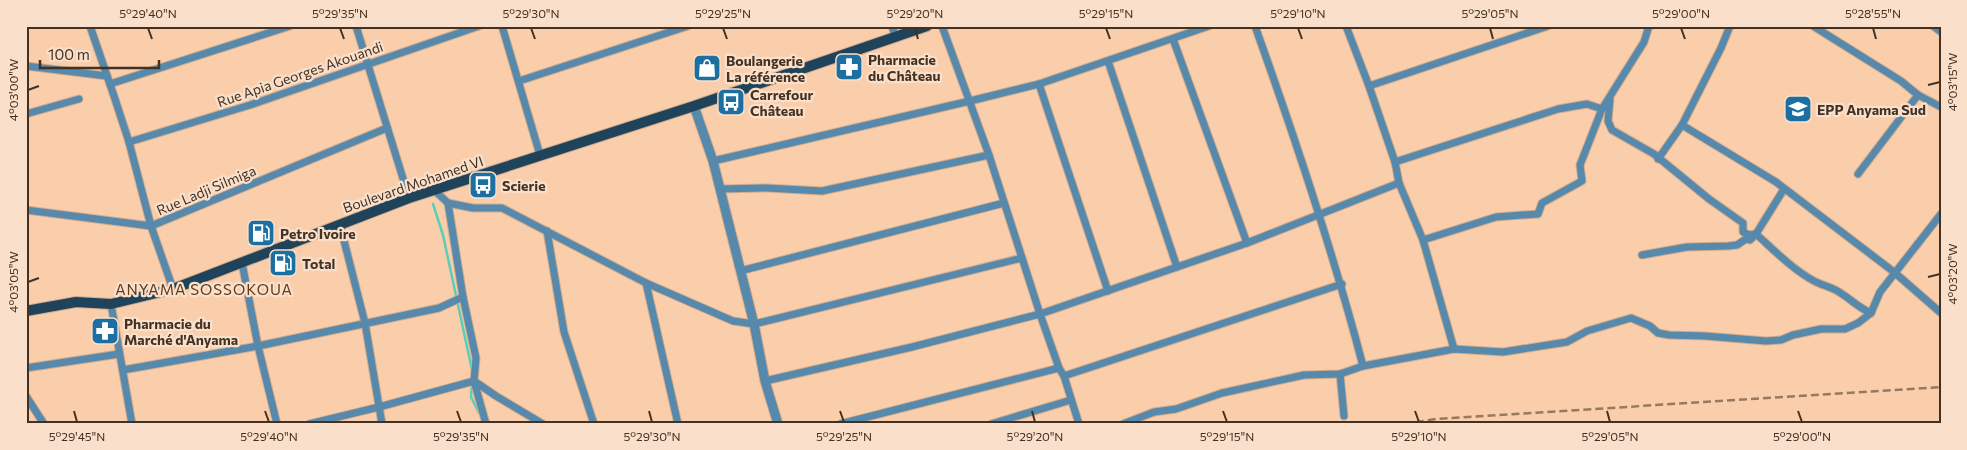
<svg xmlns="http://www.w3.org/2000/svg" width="1967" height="450" viewBox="0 0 1967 450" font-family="Commissioner,sans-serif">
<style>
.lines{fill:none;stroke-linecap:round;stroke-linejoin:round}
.stream{stroke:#59ceb9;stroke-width:2.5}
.minor-casing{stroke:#d2ac8d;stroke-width:9}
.tertiary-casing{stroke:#d2ac8d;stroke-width:11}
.primary-casing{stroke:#d2ac8d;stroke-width:12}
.minor{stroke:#5689ac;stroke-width:7}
.tertiary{stroke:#5689ac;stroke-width:9}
.primary{stroke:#1f435a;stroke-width:10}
.rail{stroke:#967961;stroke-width:2.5;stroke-dasharray:8 4;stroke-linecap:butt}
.ticks{fill:none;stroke:#433224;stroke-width:2}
.labels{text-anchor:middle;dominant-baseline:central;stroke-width:4.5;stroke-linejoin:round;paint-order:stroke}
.poi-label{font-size:14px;font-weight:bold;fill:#433224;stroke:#fadfca;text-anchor:start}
.street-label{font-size:14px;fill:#433224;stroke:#fadfca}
.neighbourhood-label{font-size:15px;letter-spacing:1px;fill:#603c1c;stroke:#fadfca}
.neatline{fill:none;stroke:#433224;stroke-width:2}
.ticks-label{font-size:12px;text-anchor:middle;fill:#433224}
</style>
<rect width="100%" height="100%" fill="#faceab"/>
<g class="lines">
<g class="stream">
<polyline points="433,204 443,235 472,370"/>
<polyline points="472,383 471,397 479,413"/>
</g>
<defs>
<g id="minor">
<polyline points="90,26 114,96 129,142 151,226 173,289"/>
<polyline points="356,26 409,198"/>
<polyline points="502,26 540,155"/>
<polyline points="892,26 895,36"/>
<polyline points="942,26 989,155 1040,314 1059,368 1064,376 1079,424"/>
<path d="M1255,26C1295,138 1333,251 1363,366"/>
<polyline points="1346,26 1369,86 1395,162 1399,183 1423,240 1454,349"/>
<polyline points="1813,26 1901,81 1918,95 1941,107"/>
<polyline points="1933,26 1941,32"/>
<polyline points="1173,39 1247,243"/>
<polyline points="1108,61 1177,267"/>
<polyline points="26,66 107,76"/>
<polyline points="519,81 688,26"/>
<polyline points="110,84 290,26"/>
<polyline points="1039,84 1108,291"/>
<polyline points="1369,86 1548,26"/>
<polyline points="1610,99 1608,121 1612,130 1654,154 1709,199 1743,223 1743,232 1749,235 1756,234"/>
<polyline points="26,114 79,99"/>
<polyline points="1682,125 1776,182 1894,272 1941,313"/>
<polyline points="129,142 250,105 479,26"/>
<polyline points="1658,159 1682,125 1721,48 1730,26"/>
<polyline points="713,161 970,101 1039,84 1209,26"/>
<polyline points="1395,162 1558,109 1587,104 1602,109 1644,42 1649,26"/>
<polyline points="1858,174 1918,95"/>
<polyline points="720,189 767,188 822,191 989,155"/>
<polyline points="434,190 448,203 463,297 476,358 474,381 486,424"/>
<polyline points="448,203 473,208 502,208 646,283 733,321 754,324 1022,258"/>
<polyline points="26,210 151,226 387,128"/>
<polyline points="340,225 365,323 382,424"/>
<polyline points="547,231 564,332 594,424"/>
<path d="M1756,234C1774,250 1792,269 1814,281C1823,286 1833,287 1842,294C1853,301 1859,308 1871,313"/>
<polyline points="1423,240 1496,217 1538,214 1542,203 1582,181 1580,165 1602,109"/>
<polyline points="1642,255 1687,247 1728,246 1737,245 1746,239 1750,240 1756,234 1784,189"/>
<polyline points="242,263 258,346 277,424"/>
<polyline points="740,271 1004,203"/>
<polyline points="646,283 678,424"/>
<polyline points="111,304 132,424"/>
<polyline points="26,368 119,354"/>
<polyline points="123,370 258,346 439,308 463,297"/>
<polyline points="1340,374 1344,416"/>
<polyline points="1064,376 1342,284"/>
<polyline points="765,381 912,347 1040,314 1247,243 1399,183"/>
<polyline points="26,396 44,424"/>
<polyline points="309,424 379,407 474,381 496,396 543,424"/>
<polyline points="840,424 1059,368"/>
<polyline points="991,424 1071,400"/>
<polyline points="1123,424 1154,412 1176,409 1222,393 1304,375 1340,374 1363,366 1454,349 1503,352 1567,342 1587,331 1631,318 1650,326 1658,333 1669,335 1705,336 1766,341 1781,340 1793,335 1821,329 1845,329 1858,323 1871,313 1880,292 1941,214"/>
</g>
<polyline id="tertiary" points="694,106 713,161 754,324 765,381 778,424"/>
<polyline id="primary" points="26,311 76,302 111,304 173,289 409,198 694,106 927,26"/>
</defs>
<use href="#minor" class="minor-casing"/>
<use href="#tertiary" class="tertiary-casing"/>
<use href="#primary" class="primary-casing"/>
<use href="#minor" class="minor"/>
<use href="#tertiary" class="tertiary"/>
<use href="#primary" class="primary"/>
<polyline class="rail" points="1404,424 1436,419 1941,387"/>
</g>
<path class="ticks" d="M148,28L152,39M340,28L344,39M531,28L535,39M723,28L727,39M915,28L918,39M1106,28L1110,39M1298,28L1302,39M1490,28L1493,39M1681,28L1685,39M1873,28L1876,39M1928,85L1940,82M28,90L39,86M1928,277L1940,274M28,282L39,278M74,411L77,422M265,411L269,422M457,411L461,422M649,411L652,422M840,411L844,422M1032,411L1035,422M1223,411L1227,422M1415,411L1419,422M1607,411L1610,422M1798,411L1802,422"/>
<defs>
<symbol id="pharmacy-square" viewBox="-11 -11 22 22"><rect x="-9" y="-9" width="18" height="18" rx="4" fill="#1c70a1" stroke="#fadfca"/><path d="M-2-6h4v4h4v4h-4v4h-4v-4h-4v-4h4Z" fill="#fff"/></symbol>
<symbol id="shop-square" viewBox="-11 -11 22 22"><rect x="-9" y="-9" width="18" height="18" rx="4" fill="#1c70a1" stroke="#fadfca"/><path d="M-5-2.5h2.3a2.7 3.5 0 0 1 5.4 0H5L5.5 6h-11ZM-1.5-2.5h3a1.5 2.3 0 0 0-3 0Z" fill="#fff"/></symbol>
<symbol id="bus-square" viewBox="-11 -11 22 22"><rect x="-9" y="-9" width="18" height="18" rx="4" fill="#1c70a1" stroke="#fadfca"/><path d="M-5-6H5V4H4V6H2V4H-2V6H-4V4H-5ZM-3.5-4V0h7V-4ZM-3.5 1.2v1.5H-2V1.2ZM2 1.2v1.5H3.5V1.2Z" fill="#fff"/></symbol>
<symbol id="school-square" viewBox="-11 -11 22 22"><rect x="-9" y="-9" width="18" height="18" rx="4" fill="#1c70a1" stroke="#fadfca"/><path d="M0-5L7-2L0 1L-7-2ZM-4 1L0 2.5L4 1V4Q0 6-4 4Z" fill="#fff"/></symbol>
<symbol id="fuel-square" viewBox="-11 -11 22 22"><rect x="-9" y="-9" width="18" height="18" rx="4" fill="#1c70a1" stroke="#fadfca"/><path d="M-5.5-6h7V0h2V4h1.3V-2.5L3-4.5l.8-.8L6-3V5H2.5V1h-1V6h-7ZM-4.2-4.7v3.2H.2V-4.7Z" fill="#fff"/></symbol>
</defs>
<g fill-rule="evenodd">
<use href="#pharmacy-square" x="833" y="51" width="32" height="32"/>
<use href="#shop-square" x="691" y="52" width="32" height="32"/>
<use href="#bus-square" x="715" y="86" width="32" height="32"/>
<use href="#school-square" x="1782" y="93" width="32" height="32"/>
<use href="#bus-square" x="467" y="169" width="32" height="32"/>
<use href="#fuel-square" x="245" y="217" width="32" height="32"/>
<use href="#fuel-square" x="267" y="247" width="32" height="32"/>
<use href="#pharmacy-square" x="89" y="315" width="32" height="32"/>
</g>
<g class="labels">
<g class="poi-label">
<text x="868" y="59">Pharmacie<tspan x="868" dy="16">du Château</tspan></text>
<text x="726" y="60">Boulangerie<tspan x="726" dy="16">La référence</tspan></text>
<text x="750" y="94">Carrefour<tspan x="750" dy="16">Château</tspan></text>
<text x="1817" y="109">EPP Anyama Sud</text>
<text x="502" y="185">Scierie</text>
<text x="280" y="233">Petro Ivoire</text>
<text x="302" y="263">Total</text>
<text x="124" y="323">Pharmacie du<tspan x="124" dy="16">Marché d'Anyama</tspan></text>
</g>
<g class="street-label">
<text transform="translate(300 74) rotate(-19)">Rue Apia Georges Akouandi</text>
<text transform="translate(413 184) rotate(-19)">Boulevard Mohamed VI</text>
<text transform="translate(206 190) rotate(-23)">Rue Ladji Silmiga</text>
</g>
<g class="neighbourhood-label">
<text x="204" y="289">ANYAMA SOSSOKOUA</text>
</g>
</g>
<rect width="1967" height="450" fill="none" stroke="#fadfca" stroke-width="55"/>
<path d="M40 60v8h119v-8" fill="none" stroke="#433224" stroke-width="2.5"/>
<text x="48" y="60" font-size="15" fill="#433224" stroke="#fadfca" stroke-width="4" paint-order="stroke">100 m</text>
<rect x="28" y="28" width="1912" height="394" class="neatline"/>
<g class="ticks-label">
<text x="148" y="18">5°29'40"N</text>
<text x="340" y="18">5°29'35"N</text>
<text x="531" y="18">5°29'30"N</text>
<text x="723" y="18">5°29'25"N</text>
<text x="915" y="18">5°29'20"N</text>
<text x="1106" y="18">5°29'15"N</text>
<text x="1298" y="18">5°29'10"N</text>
<text x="1490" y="18">5°29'05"N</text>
<text x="1681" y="18">5°29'00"N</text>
<text x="1873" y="18">5°28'55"N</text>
<text transform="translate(1953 82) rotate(-90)" y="4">4°03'15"W</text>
<text transform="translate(14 90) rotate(-90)" y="4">4°03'00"W</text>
<text transform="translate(1953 274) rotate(-90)" y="4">4°03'20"W</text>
<text transform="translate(14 282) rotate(-90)" y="4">4°03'05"W</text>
<text x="77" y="441">5°29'45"N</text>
<text x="269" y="441">5°29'40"N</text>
<text x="461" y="441">5°29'35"N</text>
<text x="652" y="441">5°29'30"N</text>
<text x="844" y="441">5°29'25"N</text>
<text x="1035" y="441">5°29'20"N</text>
<text x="1227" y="441">5°29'15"N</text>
<text x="1419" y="441">5°29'10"N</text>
<text x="1610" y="441">5°29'05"N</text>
<text x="1802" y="441">5°29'00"N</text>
</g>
</svg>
